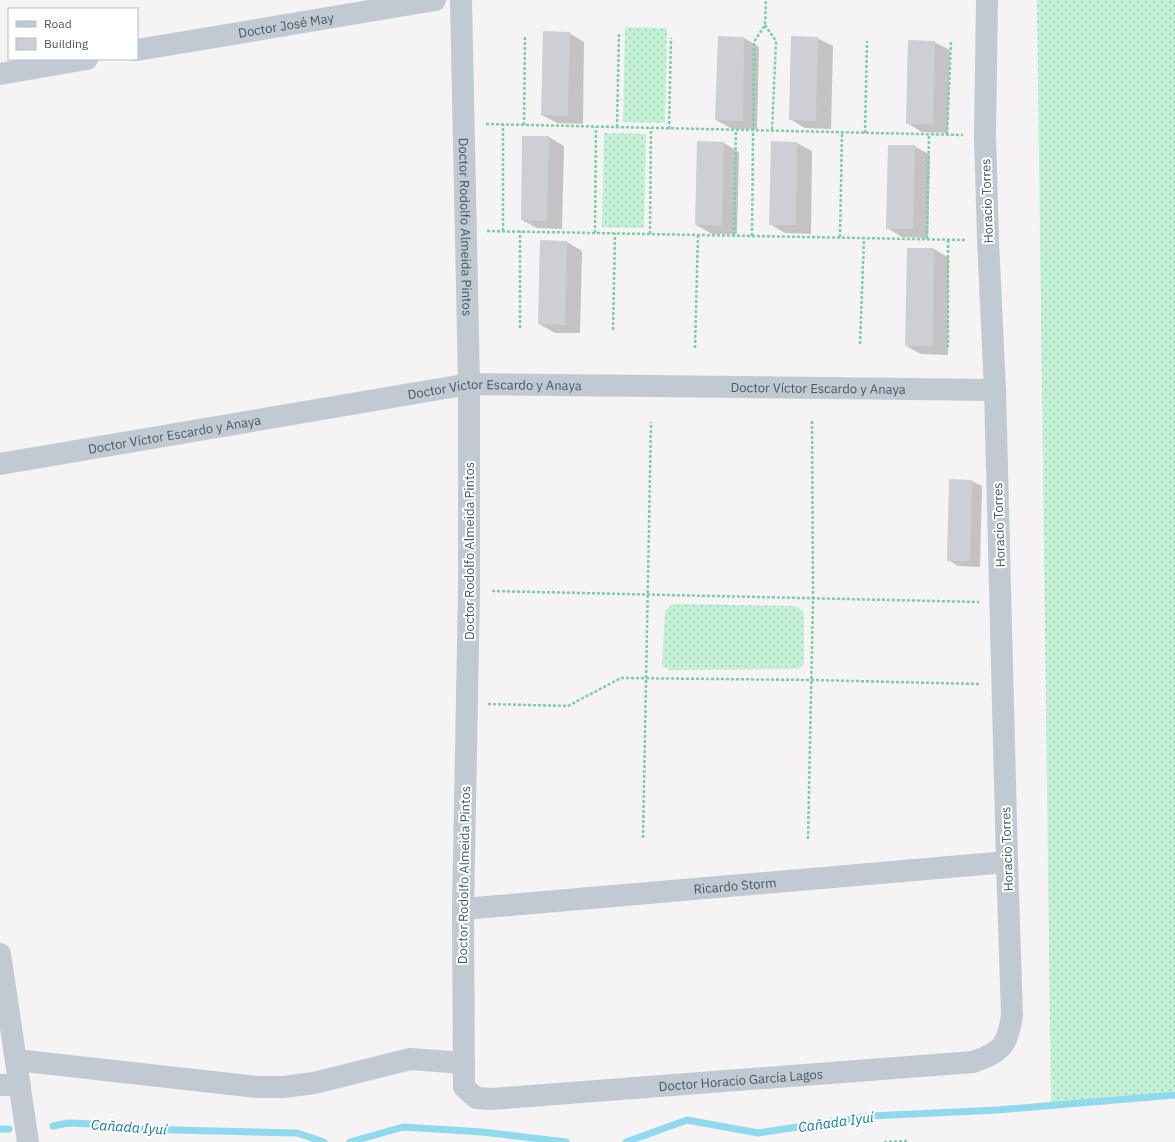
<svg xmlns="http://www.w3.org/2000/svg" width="1175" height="1142" viewBox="0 0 1175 1142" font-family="'IBM Plex Sans',sans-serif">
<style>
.grass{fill:url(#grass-dots)}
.shadow{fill:#0003}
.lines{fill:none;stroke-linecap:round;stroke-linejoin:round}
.stream{stroke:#90daee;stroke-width:7}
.building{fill:#cdcfd5}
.path{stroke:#7ad0a6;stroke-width:2.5;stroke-dasharray:3 2;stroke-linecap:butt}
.minor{stroke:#c1cad2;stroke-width:22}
.labels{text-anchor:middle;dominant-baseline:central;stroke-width:4;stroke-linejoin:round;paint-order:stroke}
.street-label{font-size:13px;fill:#4a5661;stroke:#fff}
.water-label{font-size:14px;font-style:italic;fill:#0c7c9b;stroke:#fff}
</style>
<defs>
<pattern id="grass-dots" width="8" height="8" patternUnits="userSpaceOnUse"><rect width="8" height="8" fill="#c3f1d5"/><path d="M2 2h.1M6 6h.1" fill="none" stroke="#a0c6b0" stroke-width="1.8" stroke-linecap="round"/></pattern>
</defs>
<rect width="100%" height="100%" fill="#f5f3f3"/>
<g class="grass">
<polygon points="1037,0 1175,0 1175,1095 1051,1105"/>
<polygon points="625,27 667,28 665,123 623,122"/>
<polygon points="604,133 646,134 644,228 602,227"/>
<polygon points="672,604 796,606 804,612 804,664 798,669 670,670 662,666 665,612"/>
</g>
<g class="shadow">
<polygon points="569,33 584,42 583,124 557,123 542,115"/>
<polygon points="719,37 744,38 759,47 757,129 732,129 716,120"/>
<polygon points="817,38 833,46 831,129 805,128 790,119"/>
<polygon points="934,42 950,50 948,133 922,132 907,123"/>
<polygon points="523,137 549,137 564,146 562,229 537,228 522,220"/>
<polygon points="698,142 724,143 739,152 737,234 712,234 696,225"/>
<polygon points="772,142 797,143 812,151 811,234 785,233 770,224"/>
<polygon points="914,146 930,155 928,238 902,237 887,228"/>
<polygon points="567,242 582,251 580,333 555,333 539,324"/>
<polygon points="934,249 949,258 948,355 921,354 906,346"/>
<polygon points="972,481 982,486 980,567 958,566 948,560"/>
</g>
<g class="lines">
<g class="stream">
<polyline points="53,1126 68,1123 93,1124 132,1129 297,1133 324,1142"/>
<polyline points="0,1129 9,1129"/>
<polyline points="350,1142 403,1127 482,1132 566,1142"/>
<polyline points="626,1142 687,1120 758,1133 871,1116 997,1110 1175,1095"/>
</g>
</g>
<g class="building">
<polygon points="543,31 570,32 568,116 541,115"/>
<polygon points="718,36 744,37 743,121 715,120"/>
<polygon points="791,36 818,37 816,121 789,120"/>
<polygon points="908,40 935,41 933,124 906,124"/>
<polygon points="522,136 549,136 547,221 521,220"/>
<polygon points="697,141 724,142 722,226 695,225"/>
<polygon points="771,141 797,142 796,225 769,225"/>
<polygon points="888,145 915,145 913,229 886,229"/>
<polygon points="540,240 567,241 565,325 538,324"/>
<polygon points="907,248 934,248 933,346 905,346"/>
<polygon points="949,479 972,480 970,561 947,561"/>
</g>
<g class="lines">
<g class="path">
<polyline points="765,25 776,41 772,131"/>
<polyline points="486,124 963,135"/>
<polyline points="524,125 525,35"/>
<polyline points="617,127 619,33"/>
<polyline points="669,129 671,38"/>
<polyline points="865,133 867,41"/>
<polyline points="947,135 951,42"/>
<polyline points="487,231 966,240"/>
<polyline points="503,231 503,125"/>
<polyline points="595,233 596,127"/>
<polyline points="650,234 651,128"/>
<polyline points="734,235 736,130"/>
<polyline points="752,236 754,42 765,25 766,0"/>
<polyline points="840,237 842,132"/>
<polyline points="927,239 929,134"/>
<polyline points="948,240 948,347"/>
<polyline points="520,328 520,231"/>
<polyline points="613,330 615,233"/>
<polyline points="860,344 864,238"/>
<polyline points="695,348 698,235"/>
<polyline points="492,591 979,602"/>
<polyline points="488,704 568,706 621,678 812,680 980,684"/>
<polyline points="643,838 651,422"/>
<polyline points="808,839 813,599 812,420"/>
<polyline points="884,1142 909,1141"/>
</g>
<g class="minor">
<path id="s1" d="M461,0L469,384V591L463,909L464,1087L476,1098L492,1099L973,1062C1002,1052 1008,1045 1012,1015L1007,862L995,390L988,240L985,136L987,0"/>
<path id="s2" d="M137,50L435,0"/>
<polyline points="0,74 87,59"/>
<path id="s3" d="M0,464L469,384L995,390"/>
<path id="s4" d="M463,909L1007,862"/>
<polyline points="0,954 28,1142"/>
<polyline points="16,1060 257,1087 284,1087 314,1083 410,1059 464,1063"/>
<polyline points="0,1085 20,1085"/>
</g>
</g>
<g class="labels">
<g class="street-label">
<text stroke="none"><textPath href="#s2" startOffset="151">Doctor José May</textPath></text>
<text transform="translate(987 201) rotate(-92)">Horacio Torres</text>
<text stroke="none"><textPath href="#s1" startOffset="227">Doctor Rodolfo Almeida Pintos</textPath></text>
<text stroke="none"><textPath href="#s3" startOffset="825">Doctor Víctor Escardo y Anaya</textPath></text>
<text stroke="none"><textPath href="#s3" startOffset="501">Doctor Víctor Escardo y Anaya</textPath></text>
<text stroke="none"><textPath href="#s3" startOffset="177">Doctor Víctor Escardo y Anaya</textPath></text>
<text transform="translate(999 525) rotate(-92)">Horacio Torres</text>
<text transform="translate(469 551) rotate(-90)">Doctor Rodolfo Almeida Pintos</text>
<text transform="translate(1007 849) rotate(-92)">Horacio Torres</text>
<text transform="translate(464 875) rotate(-89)">Doctor Rodolfo Almeida Pintos</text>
<text stroke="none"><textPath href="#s4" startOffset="273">Ricardo Storm</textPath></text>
<text stroke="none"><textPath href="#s1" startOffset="1369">Doctor Horacio García Lagos</textPath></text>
</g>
<g class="water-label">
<text transform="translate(836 1122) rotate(-8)">Cañada Iyuí</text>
<text transform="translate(129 1127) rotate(4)">Cañada Iyuí</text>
</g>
</g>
<rect x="8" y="8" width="130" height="52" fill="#ffffff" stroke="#b7bbc0"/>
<rect x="16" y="21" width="20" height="6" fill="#c1cad2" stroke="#b7bbc0"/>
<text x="44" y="28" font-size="12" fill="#4a5661">Road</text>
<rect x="16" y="38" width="20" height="12" fill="#cdcfd5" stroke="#b7bbc0"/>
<text x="44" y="48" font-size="12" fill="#4a5661">Building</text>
</svg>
